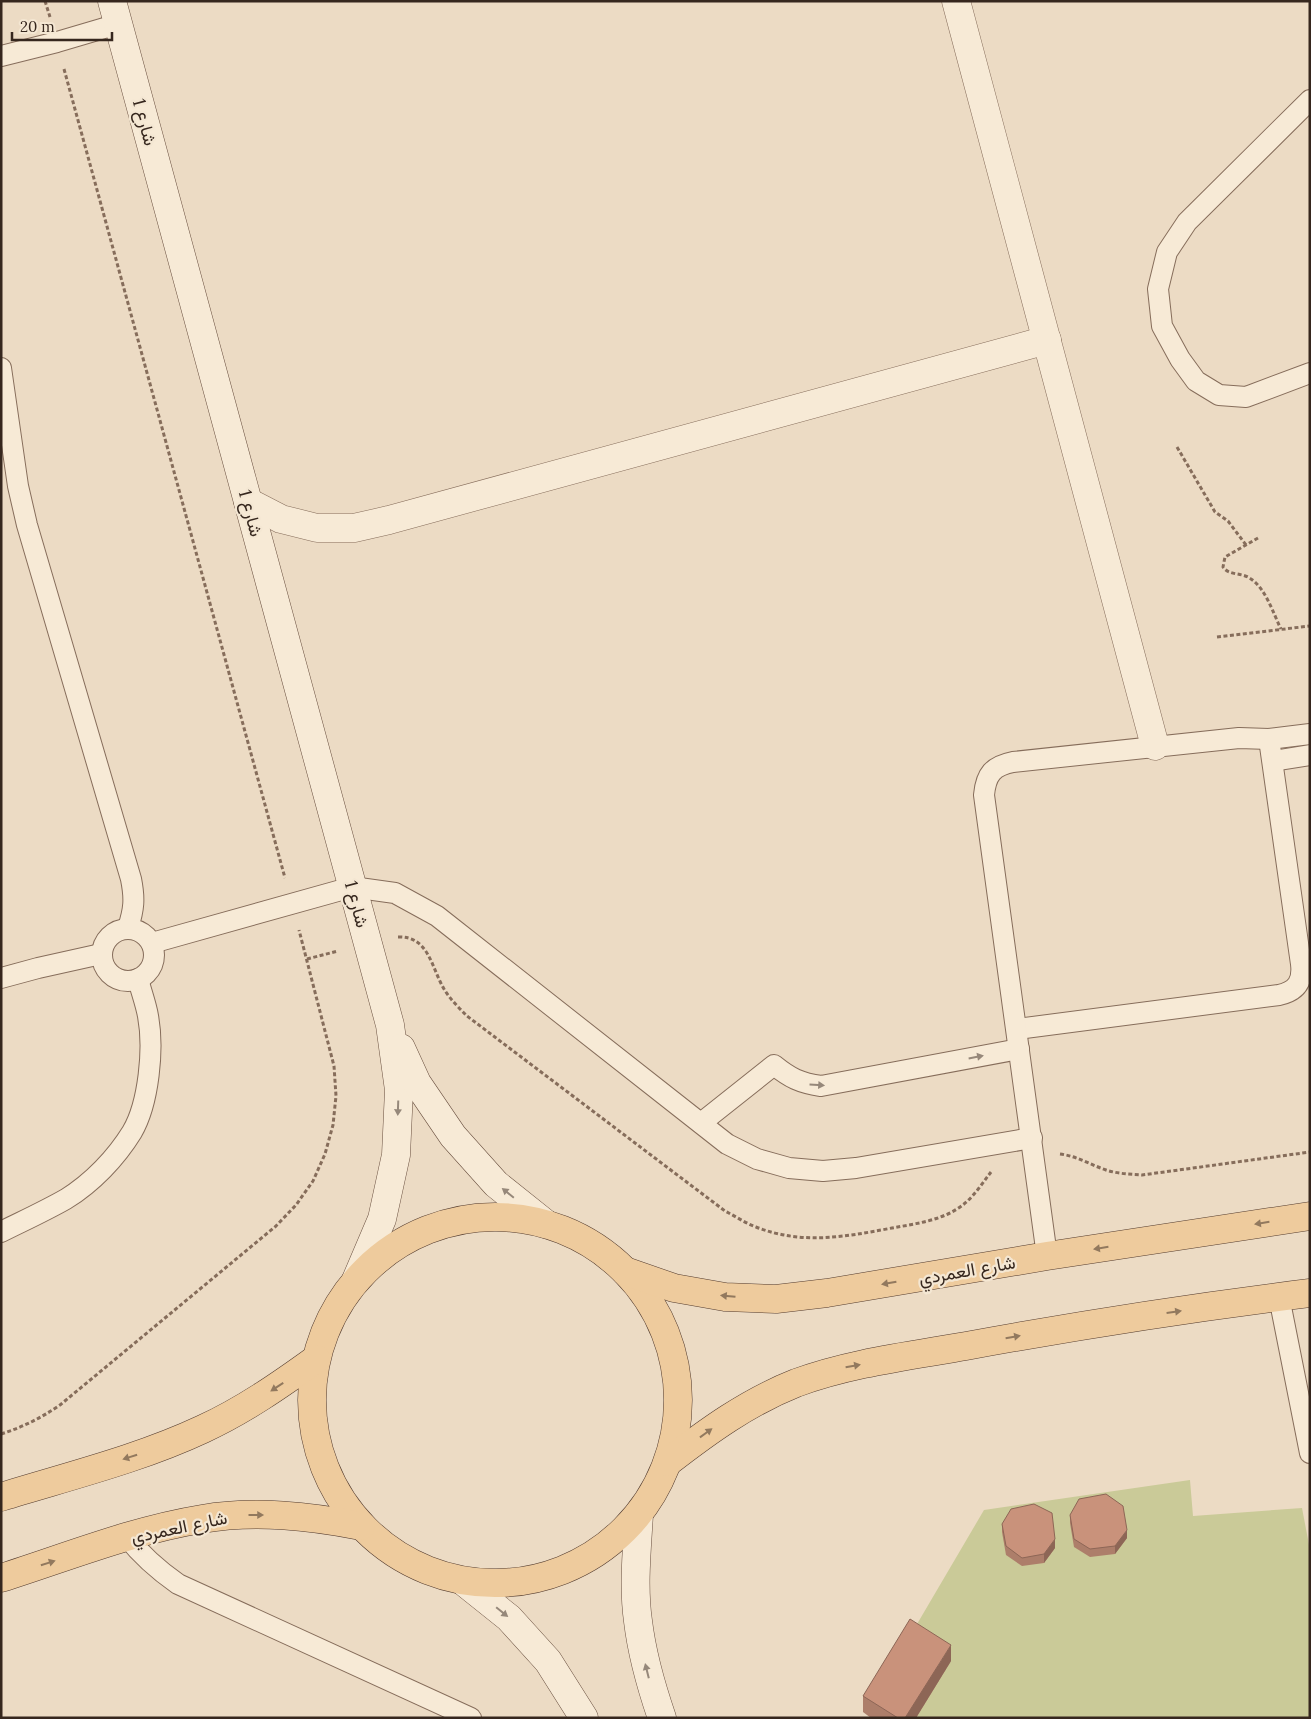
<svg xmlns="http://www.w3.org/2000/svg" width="1311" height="1719" viewBox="0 0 1311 1719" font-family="Lora,Vazirmatn,serif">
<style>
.green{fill:#caca98}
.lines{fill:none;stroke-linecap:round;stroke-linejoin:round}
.lane-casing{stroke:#866d5b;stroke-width:22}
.street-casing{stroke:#866d5b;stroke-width:29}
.secondary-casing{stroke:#684e3e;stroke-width:29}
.primary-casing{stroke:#543c2f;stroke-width:29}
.path{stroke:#866d5b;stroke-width:3;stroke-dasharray:4 2.5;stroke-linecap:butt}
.lane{stroke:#f7ead6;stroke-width:20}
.street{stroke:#f7ead6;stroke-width:28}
.secondary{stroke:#f7ead6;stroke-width:28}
.primary{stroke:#eecb9d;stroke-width:28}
.wall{fill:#ad7e6a}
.shaded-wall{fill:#8d6656}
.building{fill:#c9927b;stroke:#8d6656}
.oneway{fill:#96887a}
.oneway2{fill:#92795e}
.labels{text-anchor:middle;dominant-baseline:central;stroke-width:4.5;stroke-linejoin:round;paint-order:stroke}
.street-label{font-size:18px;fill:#36271e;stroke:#f4e7d3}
</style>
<rect width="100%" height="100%" fill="#ecdbc4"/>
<polygon class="green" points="1190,1480 1193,1516 1302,1508 1310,1550 1310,1718 916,1718 950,1661 910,1636 984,1510"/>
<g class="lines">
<defs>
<g id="lane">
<polyline points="1,56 57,42 118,24"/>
<polyline points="1310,100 1187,222 1167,252 1158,289 1162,326 1180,359 1196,381 1219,395 1246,397 1310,373"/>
<path d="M1,368L18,486L27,525L131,879C135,899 134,909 128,928"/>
<polyline points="1273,761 1310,755"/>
<circle cx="128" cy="955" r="26"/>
<polyline points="152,943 352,887 395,893 437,916 727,1144 757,1159 789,1168 823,1171 856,1168 1032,1138"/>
<polyline points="1,978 38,968 101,954"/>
<path d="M1017,1029L1279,995C1297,991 1303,981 1301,964L1269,739"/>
<path d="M701,1123L774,1065C790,1078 800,1083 821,1086L1019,1049"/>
<path d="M1,1232C23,1221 45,1211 66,1199C92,1183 116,1158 132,1132C149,1103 154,1048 148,1016C146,1004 141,991 138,979"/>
<path d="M1047,1256L984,795C986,774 993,766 1013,762L1239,738L1269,739L1310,734"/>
<polyline points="1279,1297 1310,1453"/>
<path d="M127,1537C142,1556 158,1570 178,1584L471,1718"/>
</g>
<g id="street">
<polyline points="956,1 1155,746"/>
<polyline points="248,502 281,519 317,528 354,528 389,520 1047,340"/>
</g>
<g id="secondary">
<polyline points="112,1 390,1025 399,1090 396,1155 382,1219 356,1280"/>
<polyline points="401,1048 417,1083 453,1136 496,1184 546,1224"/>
<path d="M639,1514C637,1549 633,1586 638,1621C642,1655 651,1686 662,1718"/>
<polyline points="464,1582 509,1618 548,1661 584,1718"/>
</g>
<g id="primary">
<circle cx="495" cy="1400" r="183"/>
<polyline points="625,1271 674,1288 725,1297 776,1299 827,1293 1047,1256 1310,1216"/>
<path d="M668,1462C708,1431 748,1402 796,1383C850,1363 909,1356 966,1346C1080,1325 1195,1307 1310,1293"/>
<path d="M1,1497C69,1476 139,1459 203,1429C244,1410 280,1385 316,1359"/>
<path d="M1,1578C67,1557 134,1530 202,1519C256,1510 309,1516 361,1526"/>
</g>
</defs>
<use href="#lane" class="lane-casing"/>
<use href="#street" class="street-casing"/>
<use href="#secondary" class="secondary-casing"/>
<use href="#primary" class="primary-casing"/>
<g class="path">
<polyline points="45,1 50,17"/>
<polyline points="64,69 285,878"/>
<polyline points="1177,447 1215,512 1228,521 1246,545"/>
<path d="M1258,538L1225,557L1223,567C1229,576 1242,572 1251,579C1266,589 1273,613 1281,629"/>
<polyline points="1217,637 1310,626"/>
<path d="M398,937C429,936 431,967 444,989C450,999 459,1008 467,1016L725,1211C735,1216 745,1223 756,1227C802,1245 844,1237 892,1228C914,1224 938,1221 957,1209C972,1200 981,1185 991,1172"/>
<polyline points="307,959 338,951"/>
<path d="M1060,1154C1077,1156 1091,1165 1106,1170C1118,1174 1130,1174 1142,1175L1310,1152"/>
<path d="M1,1434C23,1427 41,1418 60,1405L276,1226L296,1205L313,1181L325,1154L333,1125L336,1096L334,1066L299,930"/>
</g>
<use href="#lane" class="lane"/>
<use href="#street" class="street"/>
<use href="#secondary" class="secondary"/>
<use href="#primary" class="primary"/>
</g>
<g class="wall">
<polygon points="1070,1515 1127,1538 1115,1554 1090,1557 1074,1547 1070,1523"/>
<polygon points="1002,1524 1055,1548 1044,1563 1022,1566 1006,1555 1002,1532"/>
<polygon points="951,1661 916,1718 871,1718 863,1712 863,1696"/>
</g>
<g class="shaded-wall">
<polygon points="1127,1530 1127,1538 1115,1554 1115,1546"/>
<polygon points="1055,1539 1055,1548 1044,1563 1044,1554"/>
<polygon points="951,1645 951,1661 916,1718 905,1718"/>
</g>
<g class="building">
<polygon points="1106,1494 1123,1506 1127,1530 1115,1546 1090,1549 1074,1539 1070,1515 1079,1499"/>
<polygon points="1034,1504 1052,1513 1055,1539 1044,1554 1022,1558 1006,1546 1002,1524 1011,1509"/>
<polygon points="910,1619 951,1645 905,1718 898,1718 863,1696"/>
</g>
<defs><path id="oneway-solid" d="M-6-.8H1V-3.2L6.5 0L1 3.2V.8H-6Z" transform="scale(1.25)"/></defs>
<g class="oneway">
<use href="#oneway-solid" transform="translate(976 1057) rotate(-11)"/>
<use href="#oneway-solid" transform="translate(817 1085) rotate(4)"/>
<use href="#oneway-solid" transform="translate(398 1108) rotate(92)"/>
<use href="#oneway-solid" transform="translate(508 1193) rotate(-141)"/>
<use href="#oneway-solid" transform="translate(502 1612) rotate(39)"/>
<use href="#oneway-solid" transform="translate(647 1671) rotate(-104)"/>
</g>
<g class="oneway2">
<use href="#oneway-solid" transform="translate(1262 1223) rotate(171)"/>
<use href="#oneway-solid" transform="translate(1101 1248) rotate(171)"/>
<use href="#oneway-solid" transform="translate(889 1283) rotate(170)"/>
<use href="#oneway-solid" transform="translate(728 1296) rotate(-175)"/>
<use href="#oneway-solid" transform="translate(1174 1312) rotate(-8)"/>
<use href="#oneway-solid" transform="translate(1013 1337) rotate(-10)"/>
<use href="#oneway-solid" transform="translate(853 1366) rotate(-10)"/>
<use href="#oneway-solid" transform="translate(277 1387) rotate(147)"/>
<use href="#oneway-solid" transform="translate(706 1433) rotate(-36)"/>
<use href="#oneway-solid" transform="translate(130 1457) rotate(162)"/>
<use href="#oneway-solid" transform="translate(256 1515)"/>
<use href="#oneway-solid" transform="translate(48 1563) rotate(-18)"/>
</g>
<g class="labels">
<g class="street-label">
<text transform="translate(145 122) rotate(75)">شارع 1</text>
<text transform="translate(251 513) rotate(75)">شارع 1</text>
<text transform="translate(357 904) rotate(75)">شارع 1</text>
<text transform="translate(967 1270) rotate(-10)">شارع العمردي</text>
<text transform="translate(179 1527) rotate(-12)">شارع العمردي</text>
</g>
</g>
<rect width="1311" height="1719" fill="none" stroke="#36271e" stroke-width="5"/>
<path d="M12 32v8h100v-8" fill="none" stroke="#36271e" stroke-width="2.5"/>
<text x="20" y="32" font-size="15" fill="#36271e" stroke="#f4e7d3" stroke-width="4" paint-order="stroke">20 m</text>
</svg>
